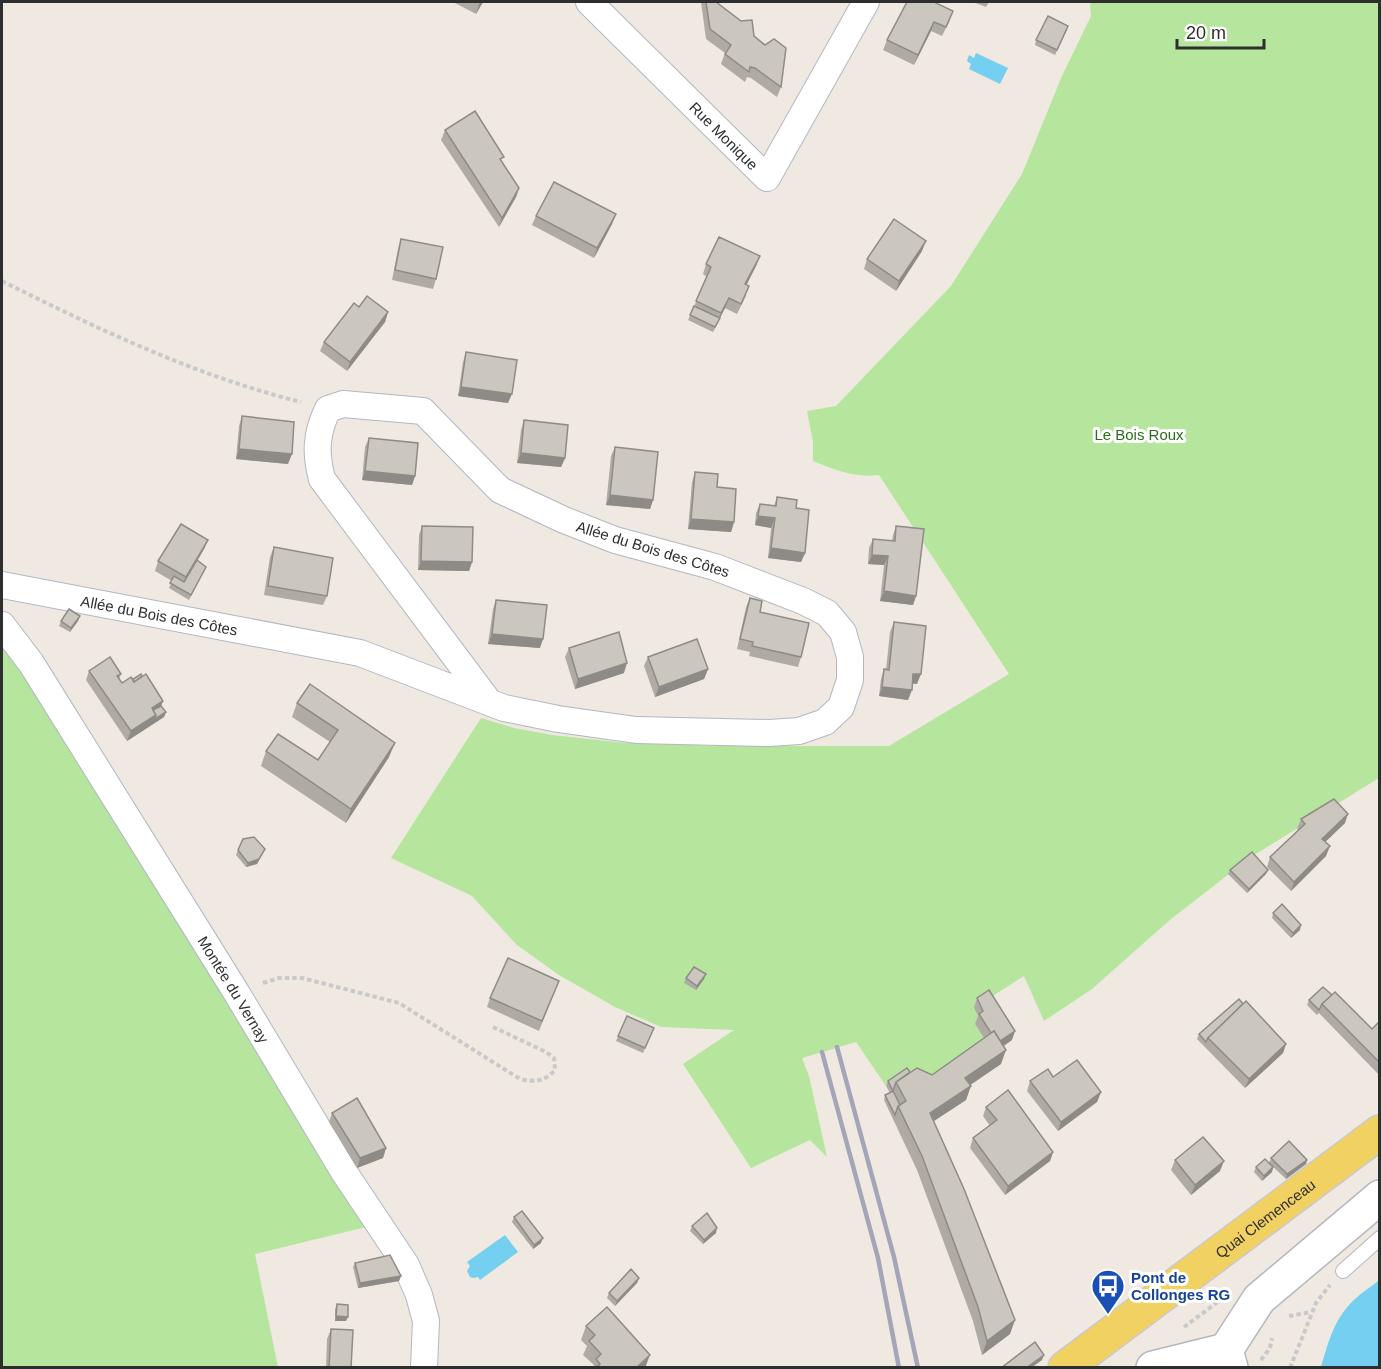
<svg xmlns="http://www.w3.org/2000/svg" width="1381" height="1369" viewBox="0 0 1381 1369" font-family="Arial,sans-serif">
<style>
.green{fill:#b6e59e}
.water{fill:#75cff0}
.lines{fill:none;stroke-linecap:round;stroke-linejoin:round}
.lane-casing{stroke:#b4b7c1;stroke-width:16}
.street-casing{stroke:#b4b7c1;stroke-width:28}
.secondary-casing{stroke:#b4b7c1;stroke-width:36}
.primary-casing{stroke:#c9c9c9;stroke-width:36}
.path{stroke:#c9c9c9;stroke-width:4;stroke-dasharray:4.5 3;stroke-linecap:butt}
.lane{stroke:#fff;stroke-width:14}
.street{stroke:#fff;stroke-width:26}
.secondary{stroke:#fff;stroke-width:33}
.primary{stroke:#f2d163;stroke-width:33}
.rail{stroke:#a3a6b8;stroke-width:4.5}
.wall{fill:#afaba4}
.shaded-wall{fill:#8e8b86}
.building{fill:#cbc7bf;stroke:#8e8b86;stroke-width:1.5}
.labels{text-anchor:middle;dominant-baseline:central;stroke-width:6;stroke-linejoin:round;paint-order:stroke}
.street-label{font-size:15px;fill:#2e2e2e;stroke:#fff}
.park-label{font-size:15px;fill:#2c6e1b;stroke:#fff}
.transit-label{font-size:15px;font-weight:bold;fill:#164399;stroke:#fff;text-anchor:start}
</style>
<rect width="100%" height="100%" fill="#efe9e1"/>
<g class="green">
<path d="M1090,2H1379V778L1251,857L1171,919L1092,989L1044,1021L1024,976L974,1008L980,1021L975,1024L989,1045L927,1089L905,1073L886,1086L856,1042L802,1058L809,1076L827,1157L810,1140L751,1168L683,1064L734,1030L661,1027L615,1007L559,975L517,945L472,896L391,858L481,718L514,728L552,735L625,743L720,746H889L1009,674L879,475C855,478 835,470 813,461V442L807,411L836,406L951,286L1022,174L1062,76L1091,16Z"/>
<polygon points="2,642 31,682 366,1227 255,1254 278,1367 2,1367"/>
</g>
<g class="water">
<polygon points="976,53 1008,68 1000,84 969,69 971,64 967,61 969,55 974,58"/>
<polygon points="505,1235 518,1252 480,1280 478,1277 473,1278 470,1277 467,1271 470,1266 467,1262"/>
<path d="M1379,1280V1367H1321C1328,1344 1333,1322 1350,1304C1359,1294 1370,1288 1379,1280Z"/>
</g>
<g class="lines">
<defs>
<polyline id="lane" points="1343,1271 1380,1238"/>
<g id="street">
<path id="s1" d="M589,2L767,178L866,2"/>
<path id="s2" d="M2,585L360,653L504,708L558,719L636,730L769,733L799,731L825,722L841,707L850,680V657L843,632L827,613L803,601L715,567L615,540L564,520L500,490L423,411L343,404L328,409C316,433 315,453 322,479L489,702"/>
<path id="s3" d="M2,625L31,663L236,992L344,1172L406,1265L419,1295L426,1321L424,1368"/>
</g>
<g id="secondary">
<polyline points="1226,1350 1259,1299 1380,1197"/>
<polyline points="1153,1368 1226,1350 1231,1368"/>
</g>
<g id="primary">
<path id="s4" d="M1065,1368L1380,1132"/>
</g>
</defs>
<use href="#lane" class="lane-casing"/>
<use href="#street" class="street-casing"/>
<use href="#secondary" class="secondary-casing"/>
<use href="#primary" class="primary-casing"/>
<g class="path">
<path d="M2,281C98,329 196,376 301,402"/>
<path d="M263,983L279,978H302L399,1003L520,1079C535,1082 544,1082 555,1070L554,1058L546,1052L493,1027"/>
<polyline points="1289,1316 1311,1312"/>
<polyline points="1184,1327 1219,1301"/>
<polyline points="1261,1360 1270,1348 1272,1338"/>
<polyline points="1290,1368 1316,1303 1330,1285"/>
</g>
<use href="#lane" class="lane"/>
<use href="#street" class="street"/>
<use href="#secondary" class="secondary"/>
<use href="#primary" class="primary"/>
<g class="rail">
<polyline points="837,1047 894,1257 918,1368"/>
<polyline points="822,1052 878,1258 899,1368"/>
</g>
</g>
<g class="wall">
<polygon points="453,2 483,2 476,14"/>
<polygon points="701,2 716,2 754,36 781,87 777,97 751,78 747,77 745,82 721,64 725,53 706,39"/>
<polygon points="907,2 950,20 942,36 931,31 914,65 883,50 887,40"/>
<polygon points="973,2 989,2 986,7"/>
<polygon points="1067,30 1055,55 1035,45 1036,40"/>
<polygon points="445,130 502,162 519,188 516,197 499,227 441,140"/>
<polygon points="616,214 612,224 594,258 532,225 536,216"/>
<polygon points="401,239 436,279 433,289 392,280 398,249"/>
<polygon points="922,251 896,291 864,269 867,259"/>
<polygon points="760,256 756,266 746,285 746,296 737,314 725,308 713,332 688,320 707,277 703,274 706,264"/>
<polygon points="359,307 388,312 385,322 347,371 320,351 324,342"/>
<polygon points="466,352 508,403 458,396 463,362"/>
<polygon points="242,416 288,464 236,459 239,426"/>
<polygon points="524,420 565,458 561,467 517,463 521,430"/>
<polygon points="369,438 415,476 412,485 362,480 365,447"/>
<polygon points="615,447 653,500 650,509 606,505 611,456"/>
<polygon points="695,472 717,487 734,522 731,532 688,529 692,482"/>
<polygon points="777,497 796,508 805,553 801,562 768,558 771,528 755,525 756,513 760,504 774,506"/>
<polygon points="422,526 472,562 469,571 418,570 419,535"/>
<polygon points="896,526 916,596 913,605 880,601 884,565 868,564 869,548 873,539 892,541 893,535"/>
<polygon points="208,540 204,549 197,561 206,567 189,600 169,588 172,581 155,571 158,561"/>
<polygon points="274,547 327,596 323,605 264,595 270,557"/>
<polygon points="750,598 760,612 801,657 798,667 749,656 750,652 737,649 746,607"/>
<polygon points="496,600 540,648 488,644 493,609"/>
<polygon points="80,616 78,621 70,632 59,626 61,621"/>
<polygon points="894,622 917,684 912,683 908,700 879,696 881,679 884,669 886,670 890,632"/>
<polygon points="569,648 624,673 575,689 565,657"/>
<polygon points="648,657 708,669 704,679 655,697 644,666"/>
<polygon points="89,671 121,674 119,680 122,683 133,679 163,701 161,706 166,712 164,717 127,741 86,680"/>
<polygon points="297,703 389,757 346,823 261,766 266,751 318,760 330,742 292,717"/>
<polygon points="1301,819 1345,823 1325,842 1326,856 1291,891 1267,867 1270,857 1298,830 1297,829"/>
<polygon points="238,850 263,853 257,864 246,867 236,855"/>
<polygon points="1230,870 1266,874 1247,893 1228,874"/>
<polygon points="1273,913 1300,930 1291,938 1272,918"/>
<polygon points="706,974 704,979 696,990 684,983 686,978"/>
<polygon points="559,981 539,1031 487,1007 490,998"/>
<polygon points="1332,995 1372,1029 1380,1024 1380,1076 1319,1013 1317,1015 1307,1005 1309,1000"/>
<polygon points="977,998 1012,1040 1004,1046 1001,1064 970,1085 966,1100 933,1121 1010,1334 982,1355 973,1321 917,1170 884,1100 885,1095 890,1093 886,1086 888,1081 910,1072 932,1075 984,1038 975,1024 978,1016 974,1008"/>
<polygon points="1243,1004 1286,1044 1283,1053 1245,1088 1197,1039 1199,1034"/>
<polygon points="627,1016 654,1028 643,1053 616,1041"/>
<polygon points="1053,1077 1101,1092 1097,1102 1058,1131 1027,1091 1030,1081"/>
<polygon points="986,1107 1053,1152 1050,1161 1005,1195 970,1148 973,1138 990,1126 983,1116"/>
<polygon points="332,1113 386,1148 383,1158 357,1168 329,1122"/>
<polygon points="1271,1158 1307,1160 1306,1164 1286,1179 1269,1163"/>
<polygon points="1175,1160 1220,1171 1191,1195 1171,1170"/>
<polygon points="1256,1167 1273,1167 1272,1172 1262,1181 1254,1172"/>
<polygon points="514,1217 541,1243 533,1249 512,1222"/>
<polygon points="692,1226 716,1233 703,1244 690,1231"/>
<polygon points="355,1263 401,1276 399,1281 358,1288 353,1267"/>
<polygon points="639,1278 637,1283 615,1306 607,1298 609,1293"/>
<polygon points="337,1304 346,1321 335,1321 335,1309"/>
<polygon points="586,1326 645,1368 593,1368 594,1365 583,1355 587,1346 581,1340"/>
<polygon points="331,1329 351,1368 326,1368 327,1339"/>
</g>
<g class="shaded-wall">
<polygon points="481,2 483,2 476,14 479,4"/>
<polygon points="934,22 931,31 914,65 918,55"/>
<polygon points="519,188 516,197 499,227 502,218"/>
<polygon points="616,214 612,224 594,258 597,248"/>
<polygon points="926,241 922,251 896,291 899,281"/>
<polygon points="760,256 756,266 742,294 745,284"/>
<polygon points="729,298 725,308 713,332 721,313"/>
<polygon points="388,312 385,322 347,371 350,362"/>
<polygon points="461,387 512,394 508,403 458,396"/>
<polygon points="239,449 292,454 288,464 236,459"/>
<polygon points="521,453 565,458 561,467 517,463"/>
<polygon points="365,471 415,476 412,485 362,480"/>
<polygon points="610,495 653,500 650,509 606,505"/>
<polygon points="758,516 775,518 771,528 755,525"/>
<polygon points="691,519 734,522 731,532 688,529"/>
<polygon points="208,540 204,549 182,587 186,577"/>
<polygon points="771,548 805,553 801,562 768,558"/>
<polygon points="872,555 888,556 884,565 868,564"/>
<polygon points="421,561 472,562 469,571 418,570"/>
<polygon points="884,591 916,596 913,605 880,601"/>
<polygon points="80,616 78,621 70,632 71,628"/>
<polygon points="492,634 543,639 540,648 488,644"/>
<polygon points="627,663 624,673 575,689 578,679"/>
<polygon points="708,669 704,679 655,697 659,687"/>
<polygon points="913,674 921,674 917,684 910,683"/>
<polygon points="882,687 912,690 908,700 879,696"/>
<polygon points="163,701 159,711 152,715 152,708"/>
<polygon points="166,712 164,717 127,741 131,731 156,715"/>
<polygon points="395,743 389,757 346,823 351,809"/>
<polygon points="1348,814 1345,823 1318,849 1322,839"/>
<polygon points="1330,846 1326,856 1291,891 1294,882"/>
<polygon points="265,849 257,864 246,867 248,863"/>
<polygon points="1268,870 1266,874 1247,893 1249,889"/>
<polygon points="1301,925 1300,930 1291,938 1293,933"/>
<polygon points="706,974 704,979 696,990 697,986"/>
<polygon points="1015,1031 1012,1040 994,1052 997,1043"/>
<polygon points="1286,1044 1283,1053 1245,1088 1249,1079"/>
<polygon points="1006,1050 1001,1064 960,1092 965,1078"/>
<polygon points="971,1086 966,1100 925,1127 930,1113"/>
<polygon points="1101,1092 1097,1102 1058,1131 1061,1122"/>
<polygon points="386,1148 383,1158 357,1168 360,1158"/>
<polygon points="1053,1152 1050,1161 1005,1195 1008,1186"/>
<polygon points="1307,1160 1306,1164 1286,1179 1287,1174"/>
<polygon points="1224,1161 1220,1171 1191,1195 1195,1185"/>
<polygon points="1273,1167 1272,1172 1262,1181 1264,1176"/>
<polygon points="717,1228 716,1233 703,1244 704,1240"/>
<polygon points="543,1238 541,1243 533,1249 534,1245"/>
<polygon points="401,1276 399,1281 358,1288 360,1283"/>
<polygon points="639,1278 637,1283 615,1306 617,1301"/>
<polygon points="336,1316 348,1317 346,1321 335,1321"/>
<polygon points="1015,1320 1010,1334 982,1355 987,1341"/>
<polygon points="650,1355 645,1368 636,1368"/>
<polygon points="1044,1355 1042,1360 1031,1368 1026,1368"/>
</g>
<g class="building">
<polygon points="706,2 716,2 741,21 752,20 754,36 765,45 774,39 786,48 781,87 755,68 750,67 749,72 725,54 731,45 710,29"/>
<polygon points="907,2 934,2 953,11 946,27 934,22 918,55 887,40"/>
<polygon points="1048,16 1068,26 1057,50 1036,40"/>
<polygon points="475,111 504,157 500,159 519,188 502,218 445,130"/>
<polygon points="554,182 616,214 597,248 536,216"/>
<polygon points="894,219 926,241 899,281 867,259"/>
<polygon points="719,237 760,256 745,284 749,286 741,304 729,298 721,313 696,301 711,267 706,264"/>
<polygon points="401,239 443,247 436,279 395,270"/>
<polygon points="367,296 388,312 350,362 324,342 354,303 359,307"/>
<polygon points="694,306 720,318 715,327 690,315"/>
<polygon points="466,352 517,360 512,394 461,387"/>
<polygon points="242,416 294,422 292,454 239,449"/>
<polygon points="524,420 568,425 565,458 521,453"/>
<polygon points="369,438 418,443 415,476 365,471"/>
<polygon points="615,447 658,452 653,500 610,495"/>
<polygon points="695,472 718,474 717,487 736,489 734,522 691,519"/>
<polygon points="777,497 797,500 796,508 809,510 805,553 771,548 775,518 758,516 760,504 776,506"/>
<polygon points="181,524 208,540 186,577 158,561"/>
<polygon points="422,526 473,527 472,562 421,561"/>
<polygon points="896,526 924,529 916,596 884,591 888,556 872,555 873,539 895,541"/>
<polygon points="274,547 333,558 327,596 268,586"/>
<polygon points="197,560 206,567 191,595 170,583 174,576 184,582"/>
<polygon points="750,598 762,601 760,612 809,623 801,657 752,646 753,642 740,639"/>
<polygon points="496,600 547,605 543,639 492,634"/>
<polygon points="69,609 80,616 71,628 61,621"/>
<polygon points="894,622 926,626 921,674 913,674 912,690 882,687 884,669 889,670"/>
<polygon points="619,632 627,663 578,679 569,648"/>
<polygon points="697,639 708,669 659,687 648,657"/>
<polygon points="110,657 121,674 117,676 122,683 131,677 134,682 146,674 163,701 152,708 156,715 131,731 89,671"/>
<polygon points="141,674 142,676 134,682 133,679"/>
<polygon points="310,684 395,743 351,809 266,751 278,734 318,760 338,730 297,703"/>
<polygon points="161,706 166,712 155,719 156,715 153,710"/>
<polygon points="1334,799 1348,814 1322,839 1330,846 1294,882 1270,857 1305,824 1301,819"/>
<polygon points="254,837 265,849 259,859 248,863 238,850 243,839"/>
<polygon points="1252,852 1268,870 1249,889 1230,870"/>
<polygon points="1282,904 1301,925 1293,933 1273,913"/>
<polygon points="508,958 559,981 542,1021 490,998"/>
<polygon points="694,967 706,974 697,986 686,978"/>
<polygon points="1323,987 1332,995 1322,1004 1319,1010 1309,1000"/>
<polygon points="989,990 1015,1031 1000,1041 994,1031 991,1033 979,1014 983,1011 977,998"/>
<polygon points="1335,992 1372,1029 1378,1023 1380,1024 1380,1063 1322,1004"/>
<polygon points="1239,999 1243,1004 1208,1038 1206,1042 1199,1034"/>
<polygon points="1246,1001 1286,1044 1249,1079 1208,1038"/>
<polygon points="627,1016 654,1028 645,1048 618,1036"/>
<polygon points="994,1031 1006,1050 965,1078 971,1086 930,1113 964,1189 1015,1320 987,1341 978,1307 922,1156 898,1106 906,1101 896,1082 917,1068 932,1075"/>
<polygon points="1077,1060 1101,1092 1061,1122 1030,1081 1048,1069 1053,1077"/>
<polygon points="907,1068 910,1072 896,1082 893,1091 888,1081"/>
<polygon points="1008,1090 1053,1152 1008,1186 973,1138 997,1120 986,1107"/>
<polygon points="893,1091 900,1105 898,1106 895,1115 885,1095"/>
<polygon points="357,1098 386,1148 360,1158 332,1113"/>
<polygon points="1203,1137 1224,1161 1195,1185 1175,1160"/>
<polygon points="1289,1141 1307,1160 1287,1174 1271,1158"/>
<polygon points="1265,1159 1273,1167 1264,1176 1256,1167"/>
<polygon points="522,1211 543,1238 534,1245 514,1217"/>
<polygon points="707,1213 717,1228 704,1240 692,1226"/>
<polygon points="390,1255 401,1276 360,1283 355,1263"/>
<polygon points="631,1269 639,1278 617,1301 609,1293"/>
<polygon points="337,1304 348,1305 348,1317 336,1316"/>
<polygon points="607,1307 650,1355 636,1368 596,1368 600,1364 596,1359 601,1354 589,1341 595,1335 586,1326"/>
<polygon points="331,1329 353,1330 351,1368 329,1368"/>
<polygon points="1035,1342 1044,1355 1026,1368 1001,1368"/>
</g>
<defs>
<symbol id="bus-pin" viewBox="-11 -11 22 30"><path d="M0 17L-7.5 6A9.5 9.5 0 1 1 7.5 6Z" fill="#1a4fb4" stroke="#fff"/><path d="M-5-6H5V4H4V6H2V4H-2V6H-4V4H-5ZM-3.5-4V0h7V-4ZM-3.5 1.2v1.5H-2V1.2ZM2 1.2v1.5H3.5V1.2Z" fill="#fff"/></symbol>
</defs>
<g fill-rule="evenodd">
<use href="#bus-pin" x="1089" y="1267" width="38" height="52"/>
</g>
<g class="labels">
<g class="street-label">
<text stroke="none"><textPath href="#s1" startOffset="190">Rue Monique</textPath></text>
<text transform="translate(653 549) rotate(17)">Allée du Bois des Côtes</text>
<text stroke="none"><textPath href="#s2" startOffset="160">Allée du Bois des Côtes</textPath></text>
<text stroke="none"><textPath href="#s3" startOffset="432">Montée du Vernay</textPath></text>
<text stroke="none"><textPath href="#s4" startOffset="250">Quai Clemenceau</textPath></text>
</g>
<g class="park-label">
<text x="1139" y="434">Le Bois Roux</text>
</g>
<g class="transit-label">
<text x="1131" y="1277">Pont de<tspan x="1131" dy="17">Collonges RG</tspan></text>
</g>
</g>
<rect width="1381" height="1369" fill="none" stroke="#2e2e2e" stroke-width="6"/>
<path d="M1177 39v9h87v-9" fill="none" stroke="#2e2e2e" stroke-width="3"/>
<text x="1186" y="39" font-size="18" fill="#2e2e2e" stroke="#ffffff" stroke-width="4.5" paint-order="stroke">20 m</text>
</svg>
